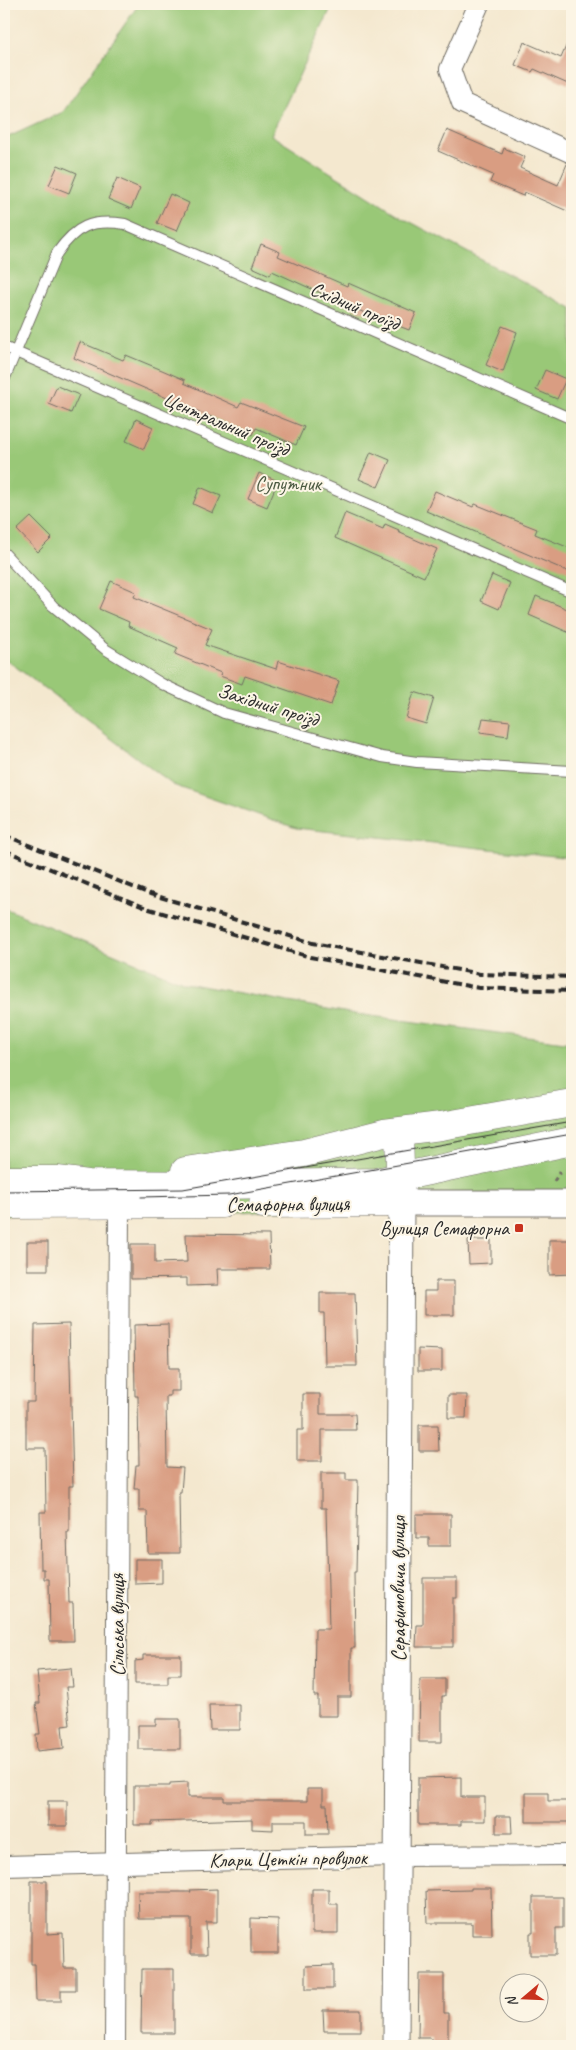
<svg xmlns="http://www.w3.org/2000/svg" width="576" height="2050" viewBox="0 0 576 2050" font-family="Caveat,sans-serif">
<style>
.green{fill:#99c877;stroke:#627a51}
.building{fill:#d99d82}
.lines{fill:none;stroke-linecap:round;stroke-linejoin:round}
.service-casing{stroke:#716d64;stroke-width:12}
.minor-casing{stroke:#716d64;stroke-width:22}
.tertiary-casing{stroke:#716d64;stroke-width:27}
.secondary-casing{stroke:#716d64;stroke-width:29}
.path{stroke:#716d64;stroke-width:3;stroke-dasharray:4 4;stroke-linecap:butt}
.service{stroke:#fff;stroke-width:10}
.minor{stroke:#fff;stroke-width:20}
.tertiary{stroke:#fff;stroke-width:25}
.secondary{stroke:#fff;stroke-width:28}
.tram{stroke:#2b2b2b;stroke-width:1}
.rail{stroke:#2b2b2b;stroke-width:4;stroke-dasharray:8 4;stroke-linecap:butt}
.poi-dot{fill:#c8321e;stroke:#fcf5e5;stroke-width:2}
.labels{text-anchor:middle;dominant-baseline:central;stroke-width:4;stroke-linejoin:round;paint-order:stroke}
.street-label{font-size:20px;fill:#2b2b2b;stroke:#fcf5e5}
.park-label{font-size:20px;fill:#4c5a42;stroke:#fcf5e5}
.poi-label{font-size:20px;fill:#2b2b2b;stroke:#fcf5e5;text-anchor:end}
</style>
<rect width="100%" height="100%" fill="#fcf5e5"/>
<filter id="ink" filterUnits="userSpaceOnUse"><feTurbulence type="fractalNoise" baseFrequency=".02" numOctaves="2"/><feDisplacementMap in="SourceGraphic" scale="10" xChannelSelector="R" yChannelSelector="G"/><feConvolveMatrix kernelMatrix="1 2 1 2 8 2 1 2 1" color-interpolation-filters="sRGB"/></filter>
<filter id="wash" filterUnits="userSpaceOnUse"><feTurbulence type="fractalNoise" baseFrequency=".0096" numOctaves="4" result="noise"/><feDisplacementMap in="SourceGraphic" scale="20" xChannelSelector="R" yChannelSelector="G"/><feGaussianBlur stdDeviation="1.12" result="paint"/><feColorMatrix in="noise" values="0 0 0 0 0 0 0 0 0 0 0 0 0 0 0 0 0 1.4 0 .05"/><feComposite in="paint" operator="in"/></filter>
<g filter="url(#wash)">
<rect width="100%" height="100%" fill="#f4e8cf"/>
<g class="green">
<polygon points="139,4 333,4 271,135 401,217 572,308 572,858 296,828 173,785 4,658 4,139 63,112"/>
<polygon points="4,908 185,983 349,1013 572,1043 572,1203 119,1215 4,1215"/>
</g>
<g id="blocks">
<g class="building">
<polygon points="572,32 572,73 568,84 534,69 532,72 515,65 524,42 561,58"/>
<polygon points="447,130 502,154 504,148 525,157 520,168 558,185 567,164 572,165 572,213 524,192 523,196 490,182 493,175 438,151"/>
<polygon points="58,165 77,173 69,193 49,185"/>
<polygon points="117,178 140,188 131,209 108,199"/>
<polygon points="170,194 189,203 177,231 157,223"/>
<polygon points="261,244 280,252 278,256 347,286 348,283 416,313 409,330 365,313 272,271 270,275 252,267"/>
<polygon points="502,326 517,332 503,372 486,365"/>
<polygon points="80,342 123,360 126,355 162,370 185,380 184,383 238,407 241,402 304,427 296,445 256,428 253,435 74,358"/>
<polygon points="545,370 566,379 557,399 536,390"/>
<polygon points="57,386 79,395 71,413 49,404"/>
<polygon points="136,419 153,427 144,449 126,441"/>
<polygon points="371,452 390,460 378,487 359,479"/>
<polygon points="259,473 278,481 267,507 248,499"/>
<polygon points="200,487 221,496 213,513 193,504"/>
<polygon points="435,491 473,507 475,504 522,523 537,529 535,534 572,549 572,573 426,511"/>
<polygon points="345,513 383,529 385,524 399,530 398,532 437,549 424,577 335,538"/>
<polygon points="31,517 52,538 38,552 17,530"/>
<polygon points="492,575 510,583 499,609 481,601"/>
<polygon points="111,581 136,592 134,597 212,629 205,645 276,669 278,661 339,681 331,705 245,676 242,684 220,676 221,673 175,654 178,648 128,626 129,622 99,609"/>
<polygon points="536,596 572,611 572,634 529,615"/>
<polygon points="414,692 434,698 426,724 406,718"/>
<polygon points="483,718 510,721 508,736 480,732"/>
<polygon points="186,1234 269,1235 270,1269 217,1269 218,1285 187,1286 187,1278 131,1279 131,1244 155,1244 155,1263 187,1262"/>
<polygon points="468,1240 491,1240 491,1263 469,1264"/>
<polygon points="549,1240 572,1240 572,1274 549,1275"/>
<rect x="27" y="1242" width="21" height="28"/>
<polygon points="436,1281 454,1281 454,1315 424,1315 424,1291 436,1291"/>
<polygon points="320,1293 355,1293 357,1366 325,1366 324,1313 320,1313"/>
<polygon points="69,1324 73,1486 69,1486 69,1532 67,1532 69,1603 73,1603 74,1641 50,1641 49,1579 44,1579 44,1569 41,1569 40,1512 46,1512 45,1448 26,1448 26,1402 34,1402 35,1325"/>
<polygon points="168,1324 169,1368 179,1368 179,1391 170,1391 170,1396 166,1396 167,1467 183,1468 181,1492 179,1492 180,1553 148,1553 147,1511 139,1511 139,1489 134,1489 136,1465 139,1465 138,1396 135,1396 134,1325"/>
<polygon points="418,1349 442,1350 442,1371 418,1371"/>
<polygon points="303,1394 320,1394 320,1414 355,1414 356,1430 322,1430 322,1461 297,1461 297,1430 303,1430"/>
<polygon points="448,1395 467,1395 466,1418 448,1418"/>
<polygon points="419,1425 438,1425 439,1451 419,1451"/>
<polygon points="321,1473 346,1473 346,1480 358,1480 356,1572 354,1572 355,1648 351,1648 351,1697 337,1697 337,1716 318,1716 318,1696 314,1696 315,1629 329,1629 326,1508 321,1508"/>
<polygon points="416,1514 451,1514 451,1546 429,1546 429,1538 416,1538"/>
<polygon points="135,1559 162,1559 162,1583 135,1584"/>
<polygon points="423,1578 457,1578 457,1598 453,1598 453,1647 416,1647 417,1625 423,1625"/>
<polygon points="143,1655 181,1655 181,1675 168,1675 168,1684 135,1684 135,1661 143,1660"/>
<polygon points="71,1668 73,1687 66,1687 70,1725 62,1726 64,1748 37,1751 36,1734 40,1734 36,1703 40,1703 37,1671"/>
<polygon points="420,1679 445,1679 445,1696 442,1696 442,1742 419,1742"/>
<polygon points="209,1705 240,1705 240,1730 210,1730"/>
<polygon points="156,1719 180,1719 180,1749 138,1749 138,1725 156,1725"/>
<polygon points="461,1777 461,1797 485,1797 485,1821 461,1821 461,1825 418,1825 418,1778"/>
<polygon points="188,1782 188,1797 224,1797 224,1801 307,1801 307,1789 323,1789 323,1805 327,1805 328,1834 306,1834 306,1821 273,1821 273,1830 252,1829 252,1819 152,1822 152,1825 134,1825 134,1786 170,1786 170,1783"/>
<polygon points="526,1793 548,1793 548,1801 572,1801 572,1822 526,1822"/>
<rect x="48" y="1801" width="19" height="25"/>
<polygon points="496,1816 511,1816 512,1833 496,1833"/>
<polygon points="31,1881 47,1881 47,1934 63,1933 64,1968 76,1968 76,1990 61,1990 61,2001 36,2001 35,1964 31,1964"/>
<polygon points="471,1888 491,1888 492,1935 472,1935 472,1923 427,1923 426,1891 471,1890"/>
<polygon points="217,1889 217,1922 206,1922 207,1954 191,1954 191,1919 139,1919 138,1892 191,1892 190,1890"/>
<polygon points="312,1889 329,1889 329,1904 338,1904 338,1933 312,1933"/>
<polygon points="533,1897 563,1897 563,1928 556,1928 556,1955 530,1955 530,1933 533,1933"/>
<polygon points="251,1918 278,1919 278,1953 251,1953"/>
<polygon points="333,1965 333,1989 306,1989 306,1966"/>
<polygon points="142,1969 174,1969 174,2033 141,2033"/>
<polygon points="419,1974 444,1974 444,2013 448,2013 448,2046 431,2046 431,2038 418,2038"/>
<polygon points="323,2010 361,2010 361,2031 324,2031"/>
</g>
</g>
</g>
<g filter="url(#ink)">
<use href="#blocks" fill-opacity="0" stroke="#716d64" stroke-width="1"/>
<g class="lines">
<defs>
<g id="service">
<polyline points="4,347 572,592"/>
<path d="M4,380L57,253C76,226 91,219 125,224L572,419"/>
<polyline points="4,553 53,606 105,649 162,684 224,713 382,757 417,762 572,771"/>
</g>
<g id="minor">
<polyline points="479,4 450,69 462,103 572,153"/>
<polyline points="4,1866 396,1856 572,1855"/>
<polyline points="115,2046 119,1204"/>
</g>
<polyline id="tertiary" points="396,2046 401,1203 572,1203"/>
<g id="secondary">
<polyline points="185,1171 304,1153 384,1133 441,1126 572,1103"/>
<polyline points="4,1180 57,1180 88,1184 224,1185 376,1182 572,1141"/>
<polyline points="263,1204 401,1203 399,1132"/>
<polyline points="4,1205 222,1204"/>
</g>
</defs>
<use href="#service" class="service-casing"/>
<use href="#minor" class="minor-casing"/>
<use href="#tertiary" class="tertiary-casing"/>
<use href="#secondary" class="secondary-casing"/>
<polyline class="path" points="554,1181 559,1174 558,1167"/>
<use href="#service" class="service"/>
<use href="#minor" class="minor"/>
<use href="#tertiary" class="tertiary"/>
<use href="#secondary" class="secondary"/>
<g class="tram">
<polyline points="4,1191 183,1189 572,1122"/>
<polyline points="141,1197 229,1195 572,1134"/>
</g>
<g class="rail">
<polyline points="4,835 150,894 313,943 480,974 572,977"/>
<polyline points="4,850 146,908 310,957 479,988 572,991"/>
</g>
</g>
</g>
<rect class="poi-dot" x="514" y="1223" width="10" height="10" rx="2.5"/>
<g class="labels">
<g class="street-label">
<text transform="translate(355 306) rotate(23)">Східний проїзд</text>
<text transform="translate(226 424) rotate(23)">Центральний проїзд</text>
<text transform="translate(268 705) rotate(17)">Західний проїзд</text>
<text x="288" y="1204">Семафорна вулиця</text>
<text transform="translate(398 1589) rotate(-90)">Серафимовича вулиця</text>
<text transform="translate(117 1625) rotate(-90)">Сільська вулиця</text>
<text transform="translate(288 1859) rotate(-1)">Клари Цеткін провулок</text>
</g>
<g class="park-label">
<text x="288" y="483">Супутник</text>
</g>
<g class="poi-label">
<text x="509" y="1228">Вулиця Семафорна</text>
</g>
</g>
<rect width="576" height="2050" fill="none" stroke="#fcf5e5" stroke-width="20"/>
<g transform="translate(524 1998) rotate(251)"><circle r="24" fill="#fcf5e5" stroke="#a8a49b"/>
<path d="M0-4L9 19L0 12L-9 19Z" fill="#c8321e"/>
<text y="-8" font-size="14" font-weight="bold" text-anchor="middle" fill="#2b2b2b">N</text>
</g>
</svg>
